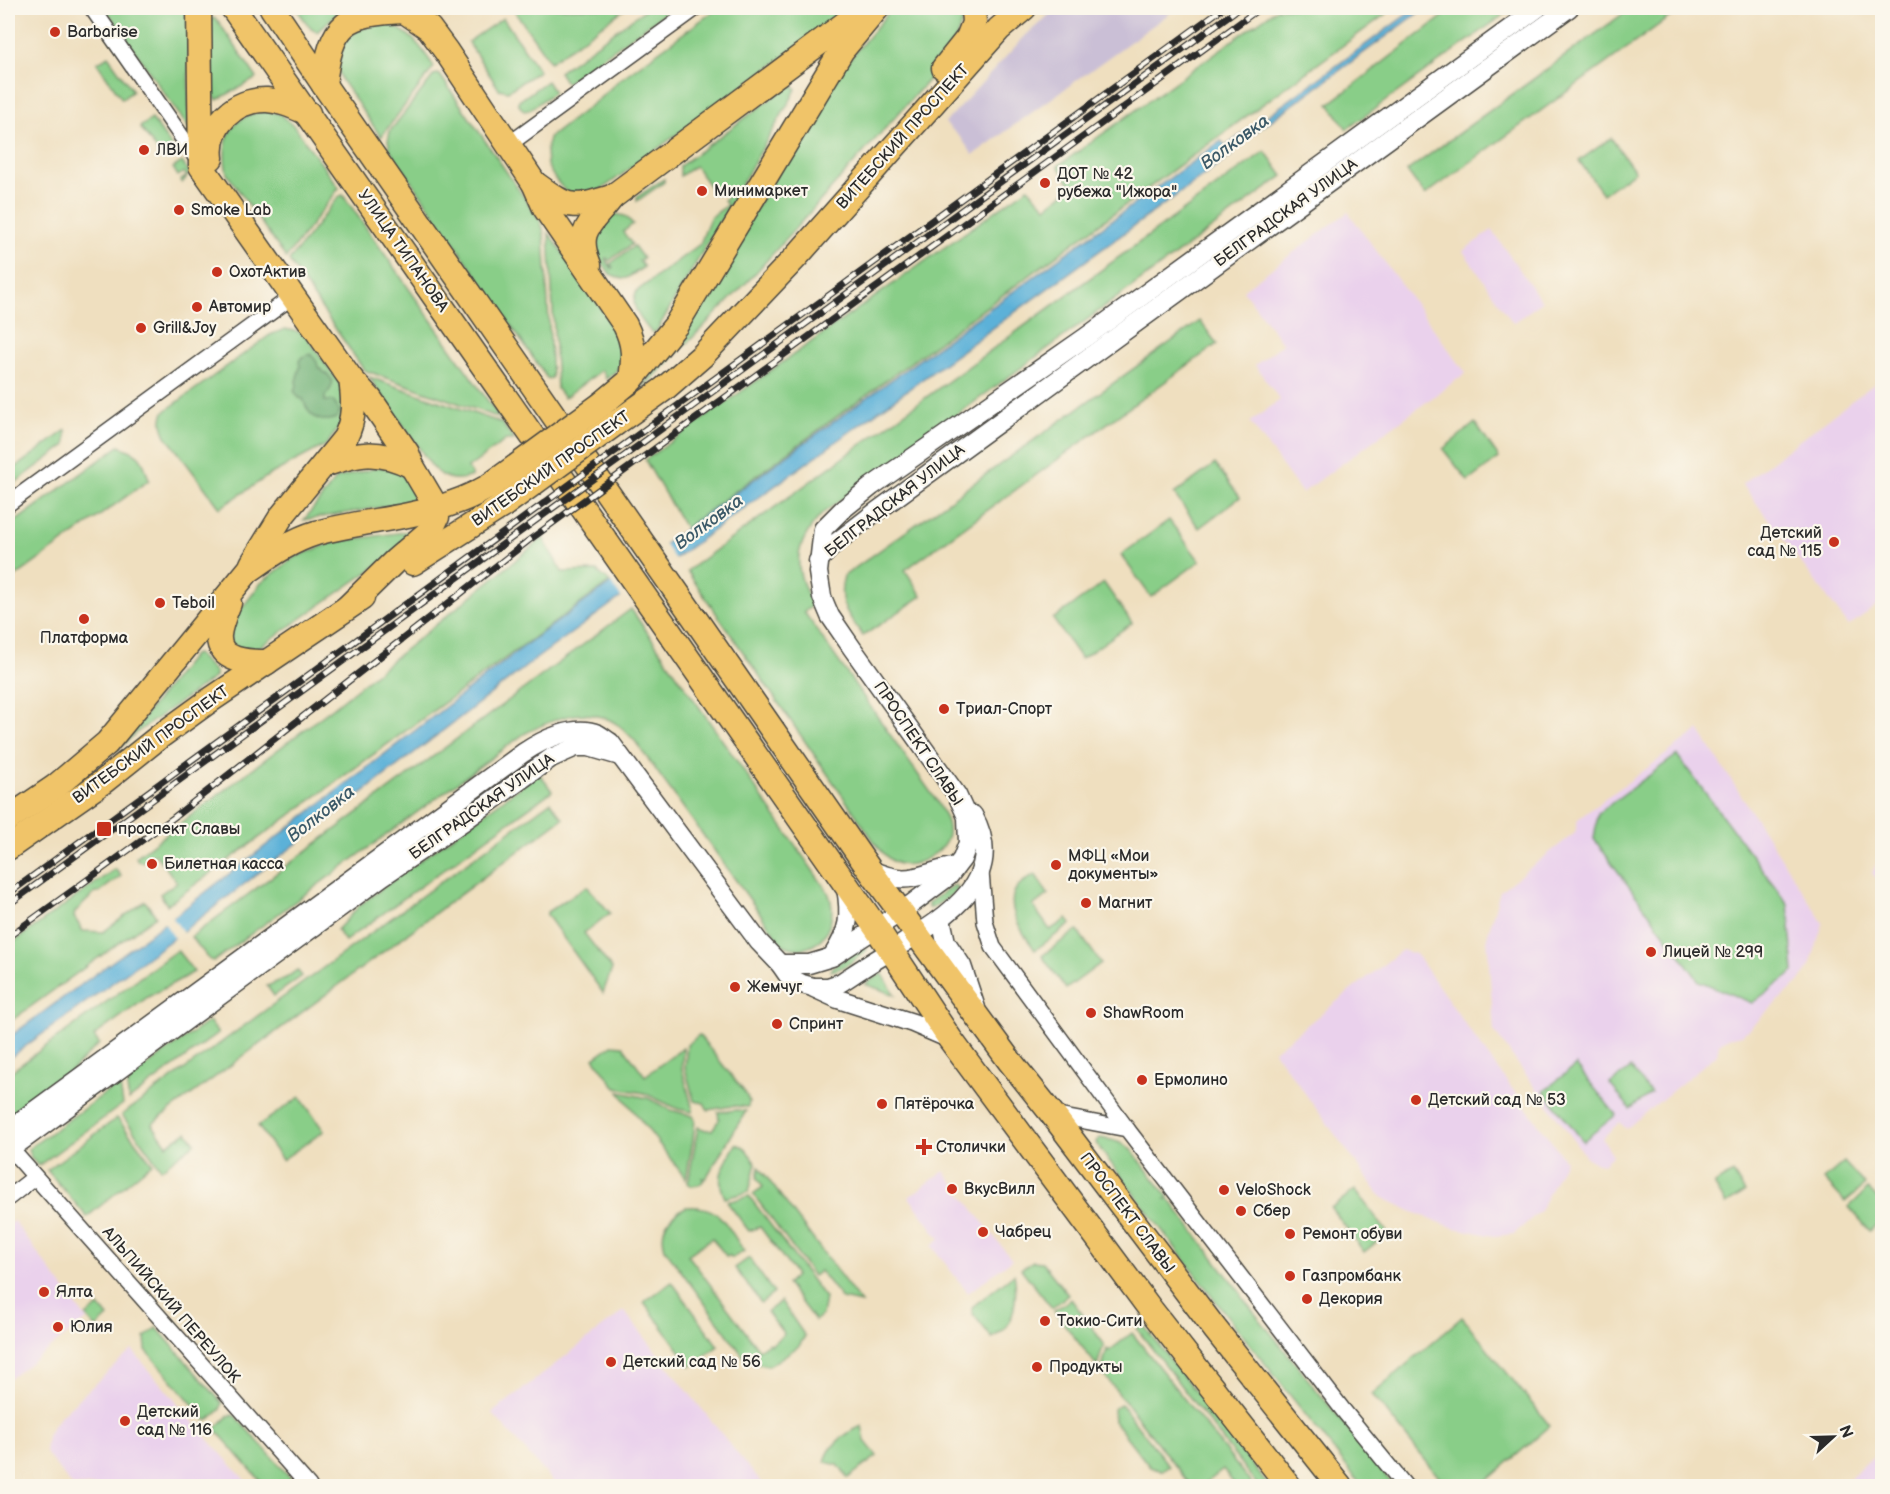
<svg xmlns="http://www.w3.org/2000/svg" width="1890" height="1494" viewBox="0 0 1890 1494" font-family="'Balsamiq Sans',sans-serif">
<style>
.built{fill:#ead1ec}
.industrial{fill:#cabfd6}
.green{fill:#89ce88;stroke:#5a7c5a;stroke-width:1.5}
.forest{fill:#6eb174;stroke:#4c6e50;stroke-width:1.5}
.water{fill:#5cb1d8;stroke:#446e82;stroke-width:1.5}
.pier{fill:#efdfbf}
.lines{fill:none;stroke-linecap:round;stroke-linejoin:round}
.minor-casing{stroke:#484641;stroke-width:18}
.tertiary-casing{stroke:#484641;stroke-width:21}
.primary-casing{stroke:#484641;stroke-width:27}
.minor{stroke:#fff;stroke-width:15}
.tertiary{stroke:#fff;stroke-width:18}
.primary{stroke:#f0c469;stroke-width:24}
.rail-casing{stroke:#2b2b2b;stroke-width:7}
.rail{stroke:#fbf7ec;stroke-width:4.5;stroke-dasharray:14;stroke-linecap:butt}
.primary-bridge-casing{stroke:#484641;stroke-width:27;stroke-linecap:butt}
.primary-bridge{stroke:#f0c469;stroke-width:24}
.poi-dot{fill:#c8321e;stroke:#fbf7ec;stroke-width:2}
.labels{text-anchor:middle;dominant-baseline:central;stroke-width:4.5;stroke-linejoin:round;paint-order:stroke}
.poi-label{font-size:16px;fill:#2b2b2b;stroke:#fbf7ec;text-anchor:start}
.street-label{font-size:16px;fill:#2b2b2b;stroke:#fbf7ec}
.water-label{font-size:18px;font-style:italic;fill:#3c5a68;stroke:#fbf7ec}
</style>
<rect width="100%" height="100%" fill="#fbf7ec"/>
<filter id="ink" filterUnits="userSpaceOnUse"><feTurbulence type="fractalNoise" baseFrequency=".0167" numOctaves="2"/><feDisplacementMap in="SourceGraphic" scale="12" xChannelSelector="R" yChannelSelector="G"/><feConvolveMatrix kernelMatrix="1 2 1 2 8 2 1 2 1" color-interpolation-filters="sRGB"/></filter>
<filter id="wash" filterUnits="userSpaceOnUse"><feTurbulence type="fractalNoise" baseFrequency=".008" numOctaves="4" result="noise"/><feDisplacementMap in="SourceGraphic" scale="24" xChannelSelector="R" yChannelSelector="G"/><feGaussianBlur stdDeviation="1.35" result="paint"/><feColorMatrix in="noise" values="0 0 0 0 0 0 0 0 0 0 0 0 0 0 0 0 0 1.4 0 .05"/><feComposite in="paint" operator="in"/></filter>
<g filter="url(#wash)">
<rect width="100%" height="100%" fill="#efdfbf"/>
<g class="built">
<polygon points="1348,212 1466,373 1302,493 1250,422 1280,400 1255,365 1283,344 1243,290"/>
<polygon points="1492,230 1542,302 1513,323 1463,251"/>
<polygon points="1882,378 1882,601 1849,626 1742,484"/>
<polygon points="1699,730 1823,923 1810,966 1799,982 1742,1035 1728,1038 1719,1044 1717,1054 1626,1129 1620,1122 1602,1138 1613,1155 1603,1164 1594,1162 1587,1158 1494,1031 1487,937 1500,891 1575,833 1578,819"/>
<polygon points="1882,855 1882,884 1872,873"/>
<polygon points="1402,950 1416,954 1482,1048 1565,1160 1540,1211 1514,1234 1494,1236 1454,1228 1413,1212 1381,1197 1274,1051"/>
<polygon points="944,1171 1012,1260 968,1293 932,1246 940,1239 909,1197"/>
<polygon points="14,1221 87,1320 8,1380 8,1226"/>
<polygon points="624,1311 740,1457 765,1486 557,1486 492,1413"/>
<polygon points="132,1350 202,1432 250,1486 72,1486 45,1452 47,1436 52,1427 61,1415"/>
<polygon points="1882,1448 1882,1486 1842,1486"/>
</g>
<polygon class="industrial" points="1057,8 1177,8 973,155 961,138 945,123 1025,36"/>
<g class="green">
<polygon points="105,8 188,8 189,128 187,126"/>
<polygon points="296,8 343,8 317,32 311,29"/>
<polygon points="517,8 626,8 550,62 514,10"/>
<polygon points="647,8 672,8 566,83 559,72"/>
<polygon points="718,8 851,8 591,197 567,193 555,179 547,165 546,151 549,138 600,98 618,81"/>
<polygon points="896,8 963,8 965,14 949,57 751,278 654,377 636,394 677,341 831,82 887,14"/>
<polygon points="1278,8 1394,8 685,528 645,460 1028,188 1046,207 1072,187 1058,166"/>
<polygon points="1454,8 1513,8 1347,129 1329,104"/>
<polygon points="1631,8 1682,8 1425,195 1407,171"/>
<polygon points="214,18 218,21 257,78 217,100 213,94 210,20"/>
<polygon points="503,18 539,71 508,91 499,89 468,42"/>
<path d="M382,23C408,28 421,46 434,67L381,137L342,81L338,70L344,42L357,30Z"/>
<polygon points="108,56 133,91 122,99 97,63"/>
<polygon points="437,74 440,75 541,222 544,233 552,377 550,379 547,378 390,150 388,140 390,131 434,75"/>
<polygon points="547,81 554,92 529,110 524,111 519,105 519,101"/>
<path d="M791,84L796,89L791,99L656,332H651C642,321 628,306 637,291L700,244L710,218L727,205L724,200L732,193L728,188L716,195L695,166L680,176V166Z"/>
<path d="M268,111L280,114L294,126L339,188L286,258L227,174C220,140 230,114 268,111Z"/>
<polygon points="152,119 175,151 163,159 140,127"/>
<polygon points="1611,138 1635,171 1603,194 1579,161"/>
<path d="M1265,151L1283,176L823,513C793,545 792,567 813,605L804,612L936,800C942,810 950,823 948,835C945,852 916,868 900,864C890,862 884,854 878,847L687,571Z"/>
<polygon points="182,162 190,173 182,183 181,180 187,176 184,172 178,176 173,168"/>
<polygon points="664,179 664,182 637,201 637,197"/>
<polygon points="343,195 500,418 364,370 289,261 338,197"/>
<polygon points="615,214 625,216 633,224 623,232 632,244 609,261 607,258 605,259 612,269 613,267 610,264 634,246 643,258 639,261 644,267 627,278 622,279 610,274 596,254 594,232"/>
<polygon points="549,233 618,332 623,361 616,371 606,379 602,370 564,398 557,389"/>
<path d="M1200,321L1217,344L905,570L922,596L863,636C848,614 836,604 844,576Z"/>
<path d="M285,329L300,332L307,337L343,388L342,424L326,445L271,474L220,508L166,436C162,427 160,421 164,412L270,335Z"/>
<path d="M369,377L502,423L514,440H506L468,468L472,476C455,483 442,479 431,465Z"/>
<polygon points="1475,423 1499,458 1468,481 1443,449"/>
<polygon points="66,430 66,445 8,488 8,473"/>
<path d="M119,446C142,454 142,457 149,480L8,582V527Z"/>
<polygon points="1215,464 1240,497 1199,528 1174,494"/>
<path d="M380,467C402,470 405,476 415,494L413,502L304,520L337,478Z"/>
<polygon points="1169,520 1200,561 1151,597 1121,555"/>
<polygon points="418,530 421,535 254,651 229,650 232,621 261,583 295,557 334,542"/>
<polygon points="543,538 562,572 597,571 610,582 167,905 160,894 177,882 155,854 143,862 138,861 136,857 334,707"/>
<polygon points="1104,583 1132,623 1081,659 1053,619"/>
<path d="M631,609L828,892C842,924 816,962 782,944L635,741C630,736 624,729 618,725C588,703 553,719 524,734L214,961L210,960L191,937Z"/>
<polygon points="197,654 215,672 215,677 136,733 115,753 193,655"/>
<polygon points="1677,755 1788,904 1794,972 1752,1003 1699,981 1594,839 1598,813"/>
<polygon points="539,773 552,791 345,941 337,930 361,904"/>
<polygon points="550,802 563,818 152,1124 167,1145 187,1132 195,1143 161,1169 122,1115"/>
<polygon points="115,869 121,876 98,893 95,893 75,912 74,917 83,931 103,932 145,901 156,916 8,1023 8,946"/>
<path d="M1035,874L1048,894L1033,906L1050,930L1067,919L1071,924L1035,950C1024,935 1004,908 1016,889C1020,883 1029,878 1035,874Z"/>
<polygon points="955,885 958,887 957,891 932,908 928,908 928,903"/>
<polygon points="587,886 610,913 584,933 612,969 603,993 547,915 547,912"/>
<polygon points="1077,930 1101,963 1066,989 1042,956"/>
<path d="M863,947L867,950C858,958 842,970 830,971L832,967Z"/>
<polygon points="177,950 194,972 148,997 94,1036 99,1044 72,1070 8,1118 8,1074"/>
<polygon points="297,970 302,976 274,996 267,986 286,978"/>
<polygon points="882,973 895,995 865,984"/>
<polygon points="209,1021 218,1033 129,1100 127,1089 131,1077"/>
<polygon points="699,1035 746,1094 749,1101 748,1107 733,1106 708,1110 704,1103 694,1101 685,1068 687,1045"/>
<polygon points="612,1045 623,1046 645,1076 683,1048 682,1069 693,1110 692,1112 678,1109 644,1093 616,1088 594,1058"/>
<polygon points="1576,1065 1616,1115 1583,1141 1544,1091"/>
<polygon points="1631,1068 1651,1093 1630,1109 1610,1084"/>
<polygon points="118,1084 120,1086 123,1104 38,1166 30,1156 28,1149"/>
<polygon points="619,1092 648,1098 671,1110 693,1116 695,1119 693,1140 686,1179"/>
<polygon points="300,1097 324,1131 282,1160 258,1126"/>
<polygon points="737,1110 746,1111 706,1178 702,1178 704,1180 699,1185 692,1186 688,1183 698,1127 706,1130 712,1130 719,1120 718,1112"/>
<polygon points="117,1118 152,1163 87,1217 47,1170"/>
<path d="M1099,1138C1111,1139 1124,1142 1133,1152L1168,1197L1166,1199H1169L1242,1295L1241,1296L1394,1486H1362L1225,1313L1097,1145L1096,1142Z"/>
<path d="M736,1144L744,1147L756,1163L749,1192L725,1198C714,1175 725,1165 736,1144Z"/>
<polygon points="1844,1162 1865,1185 1845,1202 1824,1179"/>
<polygon points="759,1167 861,1303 842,1299 820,1271 813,1276 753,1194 763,1187 757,1178"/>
<polygon points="1733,1173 1745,1192 1726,1204 1714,1184"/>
<polygon points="1868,1189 1882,1204 1882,1219 1870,1231 1849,1207"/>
<polygon points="1355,1190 1388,1233 1364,1252 1331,1208"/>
<polygon points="749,1196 825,1298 822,1315 815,1321 787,1284 796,1275 760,1227 749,1231 727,1202"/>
<path d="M686,1207C721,1204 726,1225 744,1251L732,1258L729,1255L727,1257L712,1238L688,1255L759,1350L769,1343L771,1345L784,1334L767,1312L781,1301L805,1336L799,1346L769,1366L747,1361L665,1249C659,1229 667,1216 686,1207Z"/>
<polygon points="749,1258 774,1293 761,1303 735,1268"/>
<polygon points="1033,1261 1042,1262 1068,1295 1052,1308 1021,1269"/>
<path d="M1014,1274C1017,1289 1016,1313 1007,1326C1004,1331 997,1335 992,1338L973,1314L972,1307Z"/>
<polygon points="672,1282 718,1346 691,1366 644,1302"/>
<polygon points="1071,1299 1104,1344 1097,1366 1054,1311"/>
<polygon points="99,1306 108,1317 96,1328 86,1316"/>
<polygon points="1462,1317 1550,1426 1481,1486 1446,1486 1372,1394"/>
<polygon points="1144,1326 1269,1486 1258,1486 1137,1329"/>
<polygon points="157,1328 222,1403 220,1410 207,1421 146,1350 145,1337"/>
<polygon points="1132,1333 1250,1482 1252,1486 1236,1486 1223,1470 1202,1486 1191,1486 1101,1371 1107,1349 1109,1351"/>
<polygon points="1121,1404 1169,1466 1162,1471 1150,1467 1114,1421 1113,1409"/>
<polygon points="232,1415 235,1416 298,1486 265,1486 215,1429 228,1416"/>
<path d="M862,1426L865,1441L877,1456L848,1478L838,1465L825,1462C829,1445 846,1433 862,1426Z"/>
</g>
<path class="forest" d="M311,354L317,362L318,367C330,378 340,379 325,396V401H333L340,411L337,418C318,425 308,415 303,399L299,398L294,391L297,386L296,381L300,367L299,361L302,357Z"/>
<polygon class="water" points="1416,8 1425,8 1229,151 1232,155 537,658 186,929 8,1059 8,1038 176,915 531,641 1221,141 1226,146"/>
<g class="pier">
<polygon points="663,542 676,561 623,600 609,580"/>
<polygon points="171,915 184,934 176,940 163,921"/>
</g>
</g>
<g filter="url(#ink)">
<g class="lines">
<defs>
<g id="minor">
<polyline points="92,8 200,163"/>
<polyline points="508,145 696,8"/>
<polyline points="8,504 293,296"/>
<polyline points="981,872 985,922 993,947 1127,1129"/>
<polyline points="1053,1115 1127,1129 1343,1410 1405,1486"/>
<polyline points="8,1146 309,1486"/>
<polyline points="8,1198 35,1177"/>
</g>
<g id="tertiary">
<polyline points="818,561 833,545 873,514 1569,8"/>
<path d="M869,869C909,888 918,874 956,866"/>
<polyline points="941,919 946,942 962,966 976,1008"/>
<path d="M833,955C849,931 851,916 846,888"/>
<polyline points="780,964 809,964 832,957 901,912 949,876 962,859 968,843 967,817 957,795 852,648 830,616 822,597 818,572 823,529 842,510 872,486 1086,337 1538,8"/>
<polyline points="814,988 838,999 913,1023 950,1039"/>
<path d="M8,1130L523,753C542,740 574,724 598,734C602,736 606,740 610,742L759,942L780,964L789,977L802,984L813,987H828L840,983C857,972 873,961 891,951C939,921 1011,883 973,815"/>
<polyline points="8,1151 383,876 464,821 551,758 576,747 589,747 620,756"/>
</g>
<g id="primary">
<polyline points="199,8 201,166 351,379 370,399 407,453 412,466 435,505 437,517 431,530 396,560 348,607"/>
<polyline points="233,8 877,929 950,1039 1151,1310 1289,1486"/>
<polyline points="272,8 324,85 869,869 1009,1060 1053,1115 1215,1329 1340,1486"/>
<path d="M400,8L429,28L446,51L534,183L545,208L625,325C635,345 634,358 631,380"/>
<polyline points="944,68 968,38 974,23 973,8"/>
<path d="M324,85C331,22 345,13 407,11L412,9"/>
<path d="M211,158C207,125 235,99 267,100C282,101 294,107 308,113"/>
<path d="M534,183C569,208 570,210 612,197"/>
<path d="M589,265C574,229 593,223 612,197L846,23L864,13"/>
<polyline points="602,404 631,380 676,325 842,50 877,8"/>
<polyline points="616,423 664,389 702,356 796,257 999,29 1024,8"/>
<path d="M324,465C359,453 377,449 412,466"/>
<polyline points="413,563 502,506"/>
<path d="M252,564L281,517L345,438C355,418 354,401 351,379"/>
<path d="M229,603C225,613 220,624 219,635C217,662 249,662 267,662"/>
<path d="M8,819L55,787L107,743L248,571C270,556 290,541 316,533C376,517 432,519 488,487"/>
<polyline points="8,848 104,781 159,737 206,703 362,598"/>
</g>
</defs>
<use href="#minor" class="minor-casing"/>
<use href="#tertiary" class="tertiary-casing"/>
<use href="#primary" class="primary-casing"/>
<use href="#minor" class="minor"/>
<use href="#tertiary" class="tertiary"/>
<use href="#primary" class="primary"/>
<defs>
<g id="rail">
<polyline points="8,894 1223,8"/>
<polyline points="8,905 1239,8"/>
<polyline points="8,937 173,818 528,541 1260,8"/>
</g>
</defs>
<use href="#rail" class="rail-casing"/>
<use href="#rail" class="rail"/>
<defs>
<g id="primary-bridge">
<polyline points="488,487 602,404"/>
<polyline points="502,506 616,423"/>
</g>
</defs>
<use href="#primary-bridge" class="primary-bridge-casing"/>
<use href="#primary-bridge" class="primary-bridge"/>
</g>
</g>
<g class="poi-dot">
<circle cx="55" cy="32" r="6"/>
<circle cx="144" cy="150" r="6"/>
<circle cx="1045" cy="183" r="6"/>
<circle cx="702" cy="191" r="6"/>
<circle cx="179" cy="210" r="6"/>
<circle cx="217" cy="272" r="6"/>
<circle cx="197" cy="307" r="6"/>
<circle cx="141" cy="328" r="6"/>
<circle cx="1834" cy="542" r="6"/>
<circle cx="160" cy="603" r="6"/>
<circle cx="84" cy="619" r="6"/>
<circle cx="944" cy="709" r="6"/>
<rect x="96" y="821" width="16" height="16" rx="3"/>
<circle cx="152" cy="864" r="6"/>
<circle cx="1056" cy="865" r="6"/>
<circle cx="1086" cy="903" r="6"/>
<circle cx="1651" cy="952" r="6"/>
<circle cx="735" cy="987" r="6"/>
<circle cx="1091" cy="1013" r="6"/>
<circle cx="777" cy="1024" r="6"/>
<circle cx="1142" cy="1080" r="6"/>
<circle cx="1416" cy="1100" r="6"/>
<circle cx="882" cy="1104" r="6"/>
<path d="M921 1138h6v6h6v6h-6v6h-6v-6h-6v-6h6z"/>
<circle cx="952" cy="1189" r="6"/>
<circle cx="1224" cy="1190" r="6"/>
<circle cx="1241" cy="1211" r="6"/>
<circle cx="983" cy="1232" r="6"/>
<circle cx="1290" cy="1234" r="6"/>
<circle cx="1290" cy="1276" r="6"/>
<circle cx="44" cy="1292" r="6"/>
<circle cx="1307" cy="1299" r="6"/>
<circle cx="1045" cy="1321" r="6"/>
<circle cx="58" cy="1327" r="6"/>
<circle cx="611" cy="1362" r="6"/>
<circle cx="1037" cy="1367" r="6"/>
<circle cx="125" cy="1421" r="6"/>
</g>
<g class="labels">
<g class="poi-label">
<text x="67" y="32">Barbarise</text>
<text x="156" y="150">ЛВИ</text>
<text x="1057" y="174">ДОТ № 42<tspan x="1057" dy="18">рубежа "Ижора"</tspan></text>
<text x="714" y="191">Минимаркет</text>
<text x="191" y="210">Smoke Lab</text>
<text x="229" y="272">ОхотАктив</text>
<text x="209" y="307">Автомир</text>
<text x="153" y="328">Grill&amp;Joy</text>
<text x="1822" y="533" text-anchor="end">Детский<tspan x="1822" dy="18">сад № 115</tspan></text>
<text x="172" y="603">Teboil</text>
<text x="84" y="638" text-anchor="middle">Платформа</text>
<text x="956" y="709">Триал-Спорт</text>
<text x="118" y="829">проспект Славы</text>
<text x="1068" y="856">МФЦ «Мои<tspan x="1068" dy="18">документы»</tspan></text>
<text x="164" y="864">Билетная касса</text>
<text x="1098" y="903">Магнит</text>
<text x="1663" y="952">Лицей № 299</text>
<text x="747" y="987">Жемчуг</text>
<text x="1103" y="1013">ShawRoom</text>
<text x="789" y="1024">Спринт</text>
<text x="1154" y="1080">Ермолино</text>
<text x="1428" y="1100">Детский сад № 53</text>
<text x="894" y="1104">Пятёрочка</text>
<text x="936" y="1147">Столички</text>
<text x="964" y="1189">ВкусВилл</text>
<text x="1236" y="1190">VeloShock</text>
<text x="1253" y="1211">Сбер</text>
<text x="995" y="1232">Чабрец</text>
<text x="1302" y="1234">Ремонт обуви</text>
<text x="1302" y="1276">Газпромбанк</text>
<text x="56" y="1292">Ялта</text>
<text x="1319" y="1299">Декория</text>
<text x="1057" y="1321">Токио-Сити</text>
<text x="70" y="1327">Юлия</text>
<text x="623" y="1362">Детский сад № 56</text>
<text x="1049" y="1367">Продукты</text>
<text x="137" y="1412">Детский<tspan x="137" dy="18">сад № 116</tspan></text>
</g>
<g class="street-label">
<text transform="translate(903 137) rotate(-48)">ВИТЕБСКИЙ ПРОСПЕКТ</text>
<text transform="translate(1286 213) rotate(-36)">БЕЛГРАДСКАЯ УЛИЦА</text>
<text transform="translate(403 251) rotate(55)">УЛИЦА ТИПАНОВА</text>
<text transform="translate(551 469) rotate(-35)">ВИТЕБСКИЙ ПРОСПЕКТ</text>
<text transform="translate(895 501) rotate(-38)">БЕЛГРАДСКАЯ УЛИЦА</text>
<text transform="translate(918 744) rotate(56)">ПРОСПЕКТ СЛАВЫ</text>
<text transform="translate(151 745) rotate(-36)">ВИТЕБСКИЙ ПРОСПЕКТ</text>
<text transform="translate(482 807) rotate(-35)">БЕЛГРАДСКАЯ УЛИЦА</text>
<text transform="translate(1127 1213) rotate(53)">ПРОСПЕКТ СЛАВЫ</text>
<text transform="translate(171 1305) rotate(49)">АЛЬПИЙСКИЙ ПЕРЕУЛОК</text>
</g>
<g class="water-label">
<text transform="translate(1235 142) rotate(-36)">Волковка</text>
<text transform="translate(709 522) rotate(-36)">Волковка</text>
<text transform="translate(321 814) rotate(-38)">Волковка</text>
</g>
</g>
<rect width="1890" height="1494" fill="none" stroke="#fbf7ec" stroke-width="30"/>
<g transform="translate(1833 1437) rotate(68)" stroke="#fbf7ec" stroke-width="4.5" paint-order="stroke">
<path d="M0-4.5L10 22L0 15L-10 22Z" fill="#2b2b2b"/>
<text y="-9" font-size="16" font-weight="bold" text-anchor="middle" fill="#2b2b2b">N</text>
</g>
</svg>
